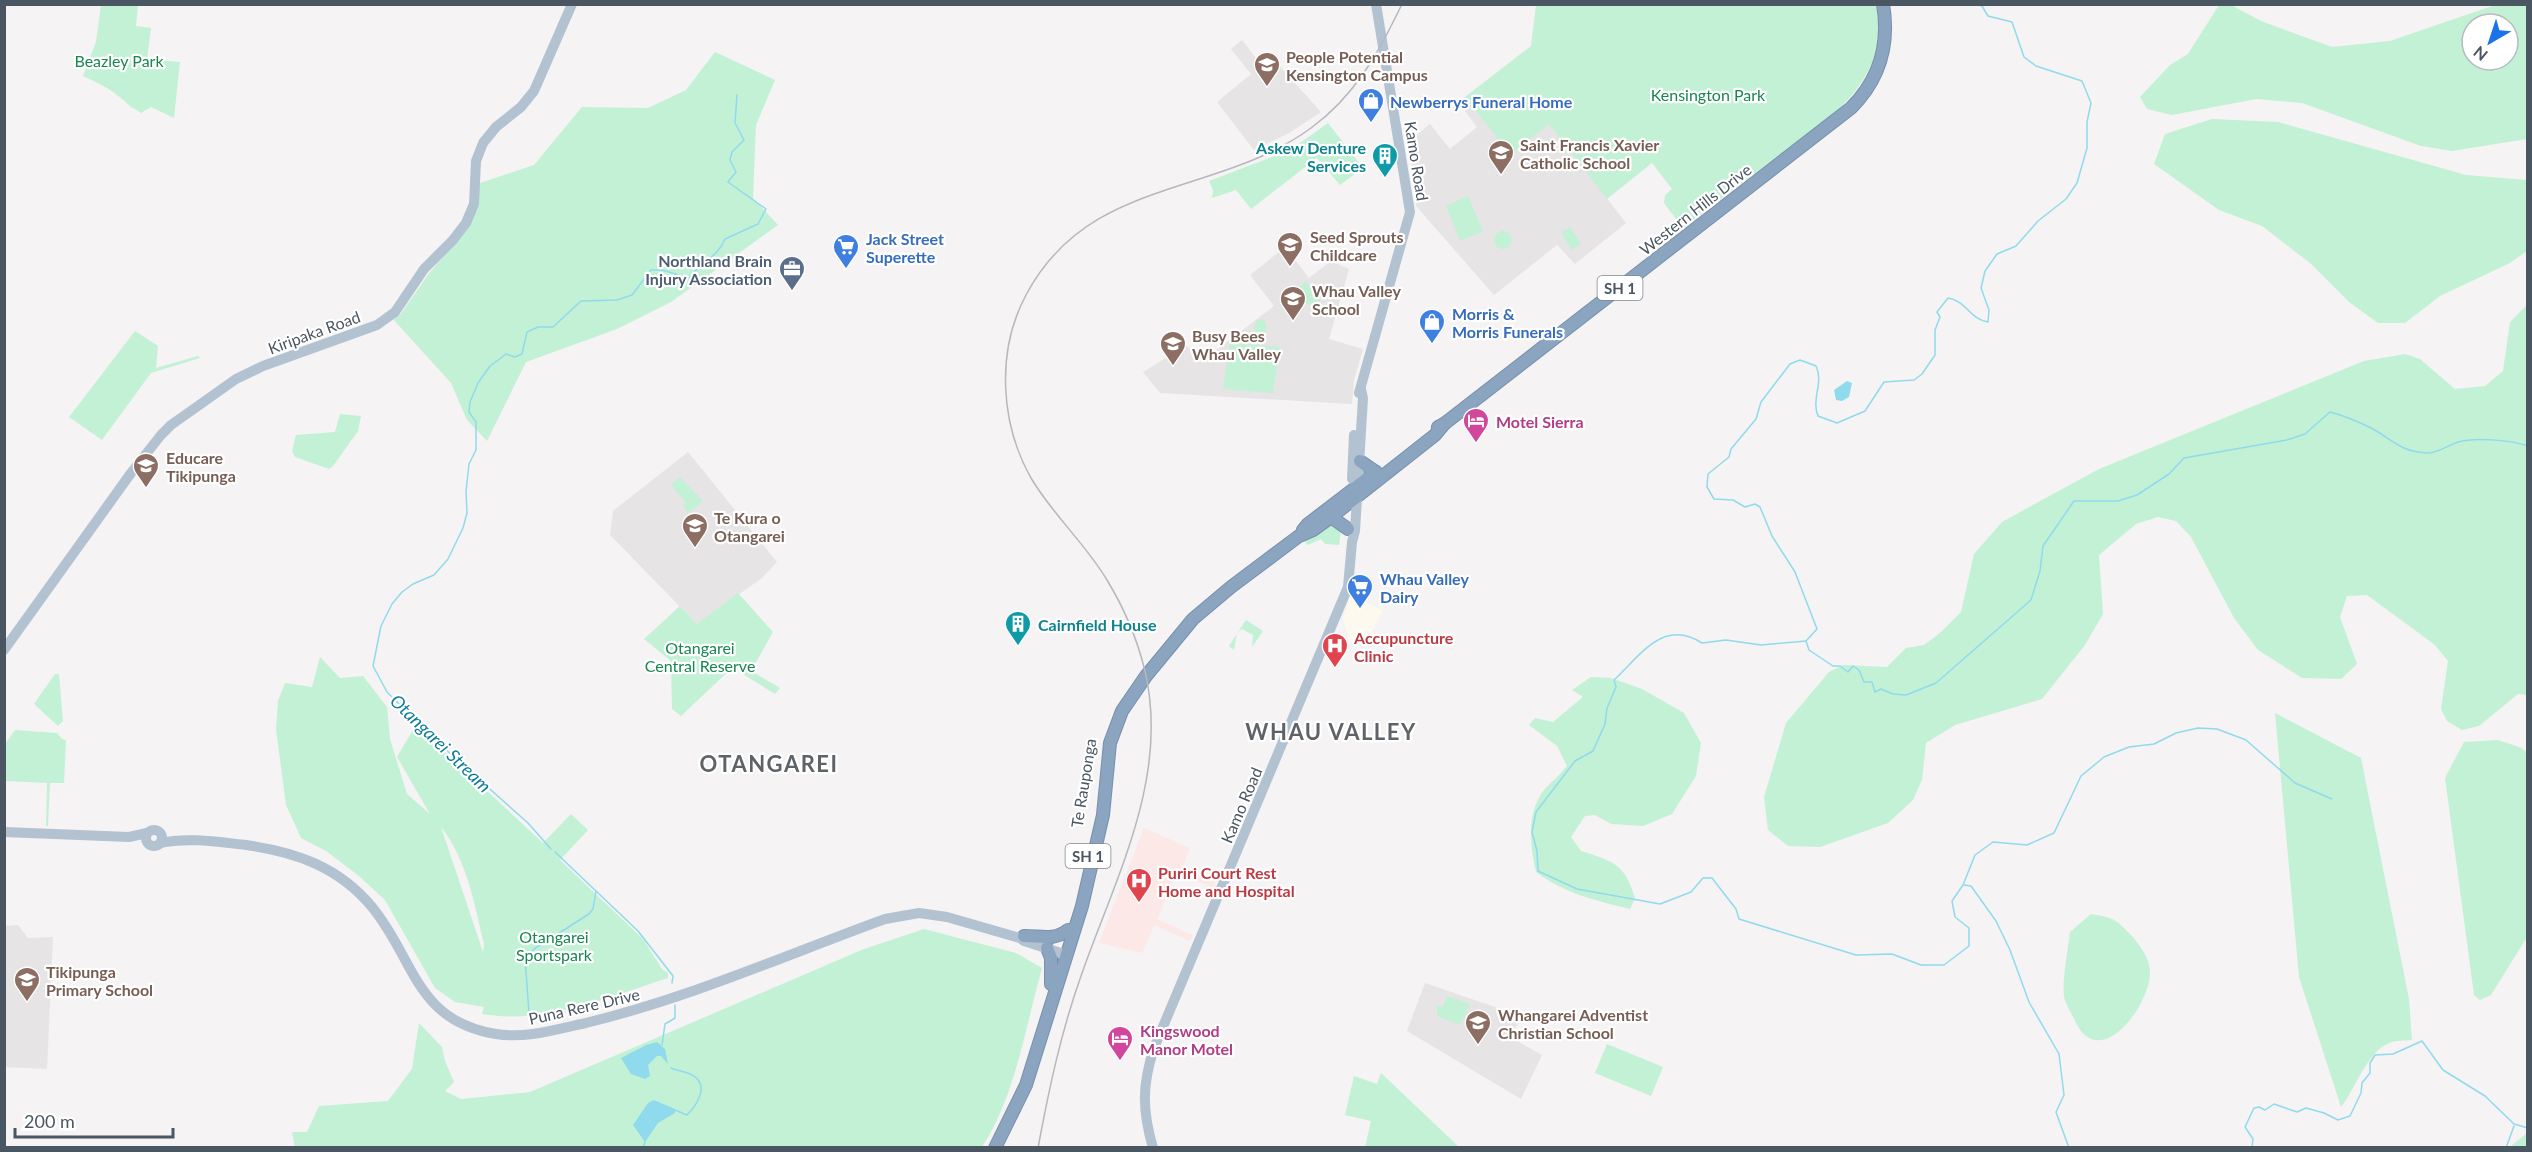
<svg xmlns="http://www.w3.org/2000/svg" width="2532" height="1152" viewBox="0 0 2532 1152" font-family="Lato,sans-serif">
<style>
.commercial{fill:#fdf9ef}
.education{fill:#e6e4e5}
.medical{fill:#fce8e6}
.green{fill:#c3f1d5;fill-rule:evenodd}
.water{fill:#90daee}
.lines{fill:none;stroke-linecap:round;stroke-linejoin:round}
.stream{stroke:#90daee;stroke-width:1.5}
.highway-casing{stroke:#7690ad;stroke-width:14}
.major{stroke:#b3c2d1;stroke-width:10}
.highway{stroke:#8ba5c1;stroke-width:12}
.rail{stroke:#b5b8bd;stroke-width:1.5}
.labels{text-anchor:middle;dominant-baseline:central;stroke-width:4.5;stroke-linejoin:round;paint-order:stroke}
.shield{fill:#fff;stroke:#808990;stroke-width:1.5}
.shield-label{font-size:15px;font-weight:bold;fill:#4a5661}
.education-label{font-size:16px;font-weight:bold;fill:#785e54;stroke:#fff;text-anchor:start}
.park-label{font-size:16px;fill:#17864f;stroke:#fff}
.shop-label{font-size:16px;font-weight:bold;fill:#366cbe;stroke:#fff;text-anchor:start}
.culture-label{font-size:16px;font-weight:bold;fill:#0d838f;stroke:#fff;text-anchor:end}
.street-label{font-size:16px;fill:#4a5661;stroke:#fff}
.service-label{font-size:16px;font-weight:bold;fill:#4e5e75;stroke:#fff;text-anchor:end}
.hotel-label{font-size:16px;font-weight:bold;fill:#b23c85;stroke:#fff;text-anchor:start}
.health-label{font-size:16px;font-weight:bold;fill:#be3a42;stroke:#fff;text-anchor:start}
.water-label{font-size:18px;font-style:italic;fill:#0c7c9b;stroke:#fff}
.district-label{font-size:22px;font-weight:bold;letter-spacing:1.5px;fill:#5f6368;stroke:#fff}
</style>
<rect width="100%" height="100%" fill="#f5f3f3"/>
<polygon class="commercial" points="1353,595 1383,611 1372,631 1377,637 1349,642 1343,618 1350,597"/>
<g class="education">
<polygon points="1242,40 1262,66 1272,58 1321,112 1289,133 1254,150 1217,102 1251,74 1231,49"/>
<polygon points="1465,97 1510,153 1549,123 1626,223 1575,264 1557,245 1494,295 1416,206 1409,141 1430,124 1450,149 1477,127 1458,102"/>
<polygon points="1285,247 1309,278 1331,261 1349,269 1329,339 1363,349 1354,380 1352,404 1160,393 1143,372 1186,345 1201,362 1274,306 1250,275"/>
<polygon points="688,452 777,562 762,578 697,624 610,535 613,511"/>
<polygon points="18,925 28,938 53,937 47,1069 5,1067 4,926"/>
<polygon points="1425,983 1524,1017 1508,1036 1542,1055 1521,1099 1407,1031"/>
</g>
<polygon class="medical" points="1144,828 1190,848 1182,868 1216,883 1214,888 1177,872 1157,919 1193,935 1190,941 1154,925 1142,953 1099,943"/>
<g class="green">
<path d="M101,5H138L136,26L151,28L147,59L180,62L174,118L151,107L141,113C137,109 132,109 129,105C114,91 101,84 83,76L96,42Z"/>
<path d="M1536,5H1876C1877,12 1879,20 1880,28C1880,59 1860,89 1838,110L1683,228L1664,203L1665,195L1672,189L1652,163L1607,199L1549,124L1510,154L1465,97L1531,46Z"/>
<path d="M2219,5H2231L2261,21L2332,47L2390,41L2495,5H2527V139L2452,151L2421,146L2302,103L2256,99L2172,115L2147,109L2140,97L2170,65L2188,54ZM2472,24H2508V60H2472Z"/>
<polygon points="715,52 775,80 756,125 753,198 778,225 671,302 617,329 526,362 487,441 467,420 451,383 392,318 400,315 430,272 459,238 475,207 480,183 534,165 582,107 648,108 686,90"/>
<polygon points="2212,119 2278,122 2466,175 2527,180 2527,251 2510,263 2440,296 2405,323 2378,323 2349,302 2310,263 2262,226 2219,210 2154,164 2165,134"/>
<polygon points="1328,123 1363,168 1340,185 1317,158 1251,209 1236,190 1212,198 1213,190 1209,181 1280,154 1296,146"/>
<polygon points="1468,196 1483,231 1460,241 1446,206"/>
<polygon points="1570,227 1581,243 1572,250 1561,233"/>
<circle cx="1503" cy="240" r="9"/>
<polygon points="1306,281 1320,300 1312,306 1303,302 1304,298 1301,294 1297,296 1294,292"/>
<polygon points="2527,305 2527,695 2518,694 2479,726 2462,730 2447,721 2441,709 2448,661 2435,645 2367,595 2347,596 2340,617 2357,664 2341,679 2302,678 2258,650 2234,618 2191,537 2176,521 2158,517 2136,524 2099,555 2103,614 2085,645 2042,699 1955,725 1926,743 1922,780 1913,800 1888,823 1820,847 1788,846 1768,830 1764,797 1786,723 1829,672 1843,665 1887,667 1906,648 1924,645 1940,633 1961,612 1974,554 2002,522 2099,469 2364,361 2405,354 2420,359 2455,389 2485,386 2503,371 2510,322"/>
<path d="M1263,319C1268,324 1266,334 1263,340H1256L1253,333L1257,320Z"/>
<polygon points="135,331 158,346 156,368 198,356 200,358 151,373 102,440 69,417"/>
<polygon points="1230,343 1280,347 1273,393 1223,389"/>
<polygon points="340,414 361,416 358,431 333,466 329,469 295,457 292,451 296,435 335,432"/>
<polygon points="680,477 703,501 689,513 683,506 686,503 671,485"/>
<polygon points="1330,522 1341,531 1339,545 1325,544 1321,539 1308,545 1304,541"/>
<polygon points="738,593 773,632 751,671 780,688 775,694 743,674 735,665 681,716 672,709 671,661 644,639 680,606 697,624"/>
<polygon points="1246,620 1263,631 1252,647 1253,635 1242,629 1237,633 1234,650 1229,646"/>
<path d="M320,657L340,678L363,676L387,707L390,739L407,794L430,814L397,757L416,725L543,843L571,814L588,830L560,860L643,939L662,969L668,973V978C609,997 545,1025 482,1014L484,1007L455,1002L435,988L385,900L359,876L326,851L301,838L286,805L276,729L278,701L285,683L312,687ZM441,827C467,860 474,903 484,944L483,952Z"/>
<polygon points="55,674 59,674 63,721 58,726 34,704"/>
<path d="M1591,677L1611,678L1642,689L1684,713L1701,743L1696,776L1672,814L1643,826L1611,824L1595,815L1585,816L1571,837L1581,851C1613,861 1625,864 1635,898L1630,909C1597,901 1563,893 1536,872C1530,846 1526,813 1544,790C1551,782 1560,775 1567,766L1557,746L1529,725L1535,718L1553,722L1583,697L1572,690Z"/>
<path d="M2275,713L2361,758L2409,999L2412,1040C2405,1041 2395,1040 2389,1043C2367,1052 2356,1088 2341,1107L2299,977Z"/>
<polygon points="15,730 57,733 62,739 66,740 64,783 50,783 48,826 46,826 47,783 5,781 5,744"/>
<polygon points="2498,740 2522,748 2527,753 2527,937 2491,995 2480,1000 2474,995 2445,778 2464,742"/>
<path d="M2091,914C2114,918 2114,918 2130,934C2139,944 2151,959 2150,974C2149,1007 2099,1073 2075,1021C2072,1013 2065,1004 2064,996C2062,980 2068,949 2070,932Z"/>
<path d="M924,929L1016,953L1042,968C1026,1025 1015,1097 982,1147L295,1148L292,1132H307L319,1106L388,1101L412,1069L419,1023L442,1047L445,1061L454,1082L445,1091L461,1099L530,1092L864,949Z"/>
<polygon points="1447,996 1470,1004 1460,1025 1437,1016 1437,1005 1443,1007"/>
<polygon points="1607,1044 1663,1067 1651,1096 1595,1073"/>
<polygon points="1381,1073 1459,1147 1365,1147 1371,1121 1345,1115 1354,1076 1377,1084"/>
<polygon points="2527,1133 2527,1147 2513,1147 2512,1145"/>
</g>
<g class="water">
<polygon points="1847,381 1852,383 1849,397 1842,401 1836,400 1834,390"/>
<polygon points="657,1042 665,1049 668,1064 661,1056 657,1056 648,1065 650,1076 645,1079 631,1074 621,1058 646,1045"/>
<polygon points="654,1100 675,1109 675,1113 658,1123 645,1142 633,1125 648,1103"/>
</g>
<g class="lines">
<g class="stream">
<path d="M1974,4L1982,6L1988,16L2012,22L2024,57L2036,66L2082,81L2091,103L2087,122V148L2077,183L2066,199L2038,221L2016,246L1997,254L1985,271L1981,288L1989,310L1988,322C1969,319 1967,301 1948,298L1937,312L1940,317L1935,330V355L1922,374L1914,380L1884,382L1865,411L1837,423L1818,416C1811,399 1824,382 1816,366L1800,360L1790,364L1761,402L1756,419L1731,449L1729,457L1708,474L1707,487L1714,499L1733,500L1745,507L1755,504L1760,507L1772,536L1795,572L1817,629L1806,641L1761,645L1726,640L1702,643C1663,618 1641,655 1614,680L1616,687L1607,708L1605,724L1593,751L1575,761L1536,812L1532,832L1537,851L1538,871L1577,889L1660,904L1691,892L1703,878H1712L1736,909L1739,919L1856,955L1892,954L1921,965H1944L1969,946V928L1955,917L1952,901L1963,885L1975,855L1993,842L2027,845L2054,833L2081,776L2104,757L2129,747L2154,744L2176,733L2198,728L2217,729L2246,740L2295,783L2332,799"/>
<path d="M1806,641L1809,650L1833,666H1840L1848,672L1853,666L1859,670L1864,682H1872L1875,692L1881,689L1893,694L1906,695L1936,683L2031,600L2040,571L2043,546L2074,501H2118L2137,495L2169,474L2184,458L2287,440L2305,434L2330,412C2346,416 2359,422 2373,429C2394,441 2401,452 2428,453C2438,453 2449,445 2458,442C2475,437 2511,440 2528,446"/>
<path d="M551,849L528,823L435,740L387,692L373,666L381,626L392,604L402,592L413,584L434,575L448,559L463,528L467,513L466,491L469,464L476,450V422L469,412L470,402L478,383L490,366L506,354L515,357L522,354L527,332L538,327H553L581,301L617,300L632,295L651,270H662L689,278C700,263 718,257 725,239L758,224L766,209L728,182L736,172L730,160L732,152L744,140L735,123L737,95"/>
<polyline points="555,852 638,931 673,976 672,983"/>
<polyline points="1964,885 1971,886 1996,921 2010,950 2029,1002 2059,1054 2064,1095 2056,1112 2069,1148"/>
<polyline points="529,1013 525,958 534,949 589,914 593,909 596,891"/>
<polyline points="662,1045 665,1024 675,1018 675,1005"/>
<path d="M671,1068C677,1071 684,1071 690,1074C710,1083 699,1103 687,1115L675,1110"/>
<polyline points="643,1148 645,1142"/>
<polyline points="2252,1148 2253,1139 2245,1127 2254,1108 2259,1107 2265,1110 2274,1104 2297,1112 2306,1108 2324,1113 2338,1120 2350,1116 2361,1093 2362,1083 2370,1073 2370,1063 2375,1055 2393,1054 2422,1041 2443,1070 2485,1096 2514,1124 2528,1128"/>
<polyline points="2506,1148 2514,1126"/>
</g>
<defs>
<g id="highway">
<path d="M1438,427L1444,424L1851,108C1880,79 1890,45 1883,4"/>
<polyline points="1360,461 1376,472"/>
<polyline points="1331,517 1348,529"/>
<polyline points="1303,530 1308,524 1376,472"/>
<path d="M1024,936C1041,936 1054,941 1068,930"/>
<polyline points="1047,948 1051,958 1051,984"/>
<polyline points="995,1148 1026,1085 1082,906 1103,815 1110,743 1122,711 1146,676 1193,619 1231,587 1299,536 1313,530 1331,517 1435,435 1444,424"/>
</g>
</defs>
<use href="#highway" class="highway-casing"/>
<g class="major">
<polyline points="1359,393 1410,212 1376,4"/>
<polyline points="1352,479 1354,435"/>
<polyline points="4,650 131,473 161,435 171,425 236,379 263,366 377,325 395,312 424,269 453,240 466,223 474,204 476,161 483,143 496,127 521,107 534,91 572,4"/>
<circle cx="154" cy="838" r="8"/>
<polyline points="4,832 129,837 147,833"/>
<path d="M160,843C188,837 218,842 246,845C296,852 339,867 372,907C415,959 415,1021 496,1034C527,1039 557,1029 586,1023C689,998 786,955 885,919L919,913L947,917L1020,938L1024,941L1067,955"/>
<path d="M1153,1148C1142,1110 1142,1085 1154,1048L1348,587L1352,542L1355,531L1363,398L1361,389"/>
</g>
<use href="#highway" class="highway"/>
<path class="rail" d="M1038,1148C1049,1089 1061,1032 1081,976C1115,878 1170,778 1145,671C1137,638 1124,608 1107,580C1085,543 1052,514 1031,478C1000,423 996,351 1026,295C1089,176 1216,198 1311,128C1355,96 1379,52 1402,4"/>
</g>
<defs>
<symbol id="university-pin" viewBox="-11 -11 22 30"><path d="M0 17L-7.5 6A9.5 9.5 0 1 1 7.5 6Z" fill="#8d6e63" stroke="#fff"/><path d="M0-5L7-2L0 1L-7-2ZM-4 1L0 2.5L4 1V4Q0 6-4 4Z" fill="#fff"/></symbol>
<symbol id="shop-pin" viewBox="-11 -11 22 30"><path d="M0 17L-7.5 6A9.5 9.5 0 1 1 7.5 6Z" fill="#3f7fe0" stroke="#fff"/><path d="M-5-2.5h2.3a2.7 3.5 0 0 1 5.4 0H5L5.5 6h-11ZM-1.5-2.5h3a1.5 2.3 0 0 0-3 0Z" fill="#fff"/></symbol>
<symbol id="school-pin" viewBox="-11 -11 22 30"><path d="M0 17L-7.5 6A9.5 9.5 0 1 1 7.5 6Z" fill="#8d6e63" stroke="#fff"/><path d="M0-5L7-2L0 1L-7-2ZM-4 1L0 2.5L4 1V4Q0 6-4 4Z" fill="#fff"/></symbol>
<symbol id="building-pin" viewBox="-11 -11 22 30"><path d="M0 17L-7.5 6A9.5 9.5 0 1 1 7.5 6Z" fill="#0f9aa8" stroke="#fff"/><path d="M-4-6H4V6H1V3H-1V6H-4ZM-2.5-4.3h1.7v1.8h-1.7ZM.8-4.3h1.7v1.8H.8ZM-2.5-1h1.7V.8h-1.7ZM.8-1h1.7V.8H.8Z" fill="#fff"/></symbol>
<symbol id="supermarket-pin" viewBox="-11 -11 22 30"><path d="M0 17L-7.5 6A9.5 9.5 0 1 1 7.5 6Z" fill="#3f7fe0" stroke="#fff"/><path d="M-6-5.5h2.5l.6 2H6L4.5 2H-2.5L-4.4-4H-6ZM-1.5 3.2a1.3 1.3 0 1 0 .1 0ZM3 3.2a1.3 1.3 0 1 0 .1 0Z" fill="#fff"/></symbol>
<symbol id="office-pin" viewBox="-11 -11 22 30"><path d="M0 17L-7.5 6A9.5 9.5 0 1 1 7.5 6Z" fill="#5c6f8a" stroke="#fff"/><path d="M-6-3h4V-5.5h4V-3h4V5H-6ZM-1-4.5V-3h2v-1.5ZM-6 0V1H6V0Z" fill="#fff"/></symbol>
<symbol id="hotel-pin" viewBox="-11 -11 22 30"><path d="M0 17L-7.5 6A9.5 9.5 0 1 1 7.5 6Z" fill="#d1479c" stroke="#fff"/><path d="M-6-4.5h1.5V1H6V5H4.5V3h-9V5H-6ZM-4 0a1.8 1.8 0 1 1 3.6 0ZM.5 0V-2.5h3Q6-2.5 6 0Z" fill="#fff"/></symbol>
<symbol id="hospital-pin" viewBox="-11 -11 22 30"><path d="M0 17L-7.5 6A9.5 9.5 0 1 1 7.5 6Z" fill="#e0444e" stroke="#fff"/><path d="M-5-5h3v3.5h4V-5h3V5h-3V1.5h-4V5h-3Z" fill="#fff"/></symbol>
</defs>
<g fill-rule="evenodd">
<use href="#university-pin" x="1252" y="50" width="30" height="40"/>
<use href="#shop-pin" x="1356" y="86" width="30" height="40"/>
<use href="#school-pin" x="1486" y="138" width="30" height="40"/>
<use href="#building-pin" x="1370" y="141" width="30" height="40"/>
<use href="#school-pin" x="1275" y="230" width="30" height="40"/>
<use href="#supermarket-pin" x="831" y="232" width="30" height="40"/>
<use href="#office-pin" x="777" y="254" width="30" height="40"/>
<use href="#school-pin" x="1278" y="284" width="30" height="40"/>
<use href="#shop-pin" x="1417" y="307" width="30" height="40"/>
<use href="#school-pin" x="1158" y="329" width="30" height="40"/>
<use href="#hotel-pin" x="1461" y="406" width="30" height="40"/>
<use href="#school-pin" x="131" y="451" width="30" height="40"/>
<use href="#school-pin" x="680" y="511" width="30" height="40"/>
<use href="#supermarket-pin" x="1345" y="572" width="30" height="40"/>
<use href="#building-pin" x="1003" y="609" width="30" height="40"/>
<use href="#hospital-pin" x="1320" y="631" width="30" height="40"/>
<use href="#hospital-pin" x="1124" y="866" width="30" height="40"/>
<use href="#school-pin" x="12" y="965" width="30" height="40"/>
<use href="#school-pin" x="1463" y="1008" width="30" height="40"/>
<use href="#hotel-pin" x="1105" y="1024" width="30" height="40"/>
</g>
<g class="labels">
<g class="shield">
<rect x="1597.5" y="276" width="45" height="24" rx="4.5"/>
<rect x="1065.5" y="844" width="45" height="24" rx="4.5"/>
</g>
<g class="shield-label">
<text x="1620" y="288">SH 1</text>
<text x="1088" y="856">SH 1</text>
</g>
<g class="education-label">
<text x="1286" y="56">People Potential<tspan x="1286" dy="18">Kensington Campus</tspan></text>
<text x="1520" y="144">Saint Francis Xavier<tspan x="1520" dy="18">Catholic School</tspan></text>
<text x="1310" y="236">Seed Sprouts<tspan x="1310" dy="18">Childcare</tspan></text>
<text x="1312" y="290">Whau Valley<tspan x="1312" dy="18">School</tspan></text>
<text x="1192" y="335">Busy Bees<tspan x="1192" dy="18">Whau Valley</tspan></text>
<text x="166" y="457">Educare<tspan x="166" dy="18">Tikipunga</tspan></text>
<text x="714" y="517">Te Kura o<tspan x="714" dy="18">Otangarei</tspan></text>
<text x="46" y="971">Tikipunga<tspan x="46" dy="18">Primary School</tspan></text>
<text x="1498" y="1014">Whangarei Adventist<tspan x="1498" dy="18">Christian School</tspan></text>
</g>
<g class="park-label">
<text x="119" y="60">Beazley Park</text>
<text x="1708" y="94">Kensington Park</text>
<text x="700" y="647">Otangarei<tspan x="700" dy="18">Central Reserve</tspan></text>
<text x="554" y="936">Otangarei<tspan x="554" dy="18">Sportspark</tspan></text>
</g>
<g class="shop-label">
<text x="1390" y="101">Newberrys Funeral Home</text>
<text x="866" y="238">Jack Street<tspan x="866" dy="18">Superette</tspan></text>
<text x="1452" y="313">Morris &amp;<tspan x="1452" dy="18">Morris Funerals</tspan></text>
<text x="1380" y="578">Whau Valley<tspan x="1380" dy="18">Dairy</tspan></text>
</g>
<g class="culture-label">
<text x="1366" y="147">Askew Denture<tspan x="1366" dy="18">Services</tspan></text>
<text x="1038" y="624" text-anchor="start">Cairnfield House</text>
</g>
<g class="street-label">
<text transform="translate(1417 161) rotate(81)">Kamo Road</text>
<text transform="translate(1695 209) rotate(-38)">Western Hills Drive</text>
<text transform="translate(314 332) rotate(-20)">Kiripaka Road</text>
<text transform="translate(1083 783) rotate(-81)">Te Rauponga</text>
<text transform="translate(1241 805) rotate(-67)">Kamo Road</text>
<text transform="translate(584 1006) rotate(-13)">Puna Rere Drive</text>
</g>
<g class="service-label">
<text x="772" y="260">Northland Brain<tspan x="772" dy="18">Injury Association</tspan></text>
</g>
<g class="hotel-label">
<text x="1496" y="421">Motel Sierra</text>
<text x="1140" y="1030">Kingswood<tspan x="1140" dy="18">Manor Motel</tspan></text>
</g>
<g class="health-label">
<text x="1354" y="637">Accupuncture<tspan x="1354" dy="18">Clinic</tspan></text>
<text x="1158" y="872">Puriri Court Rest<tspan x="1158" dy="18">Home and Hospital</tspan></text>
</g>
<g class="water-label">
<text transform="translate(441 743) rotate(44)">Otangarei Stream</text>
</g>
<g class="district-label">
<text x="1331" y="731">WHAU VALLEY</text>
<text x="769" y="763">OTANGAREI</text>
</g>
</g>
<rect width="2532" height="1152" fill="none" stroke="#4a5661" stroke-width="12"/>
<g transform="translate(2490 42) rotate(219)"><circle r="28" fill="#ffffff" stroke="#b7bbc0" stroke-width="1.5"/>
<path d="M0-4.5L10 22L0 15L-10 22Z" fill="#1a73e8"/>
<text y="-9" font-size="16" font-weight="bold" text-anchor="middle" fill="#4a5661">N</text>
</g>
<path d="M15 1128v9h158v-9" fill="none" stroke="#4a5661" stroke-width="3"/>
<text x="24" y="1128" font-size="18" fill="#4a5661" stroke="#ffffff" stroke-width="4.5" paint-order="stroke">200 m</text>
</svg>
